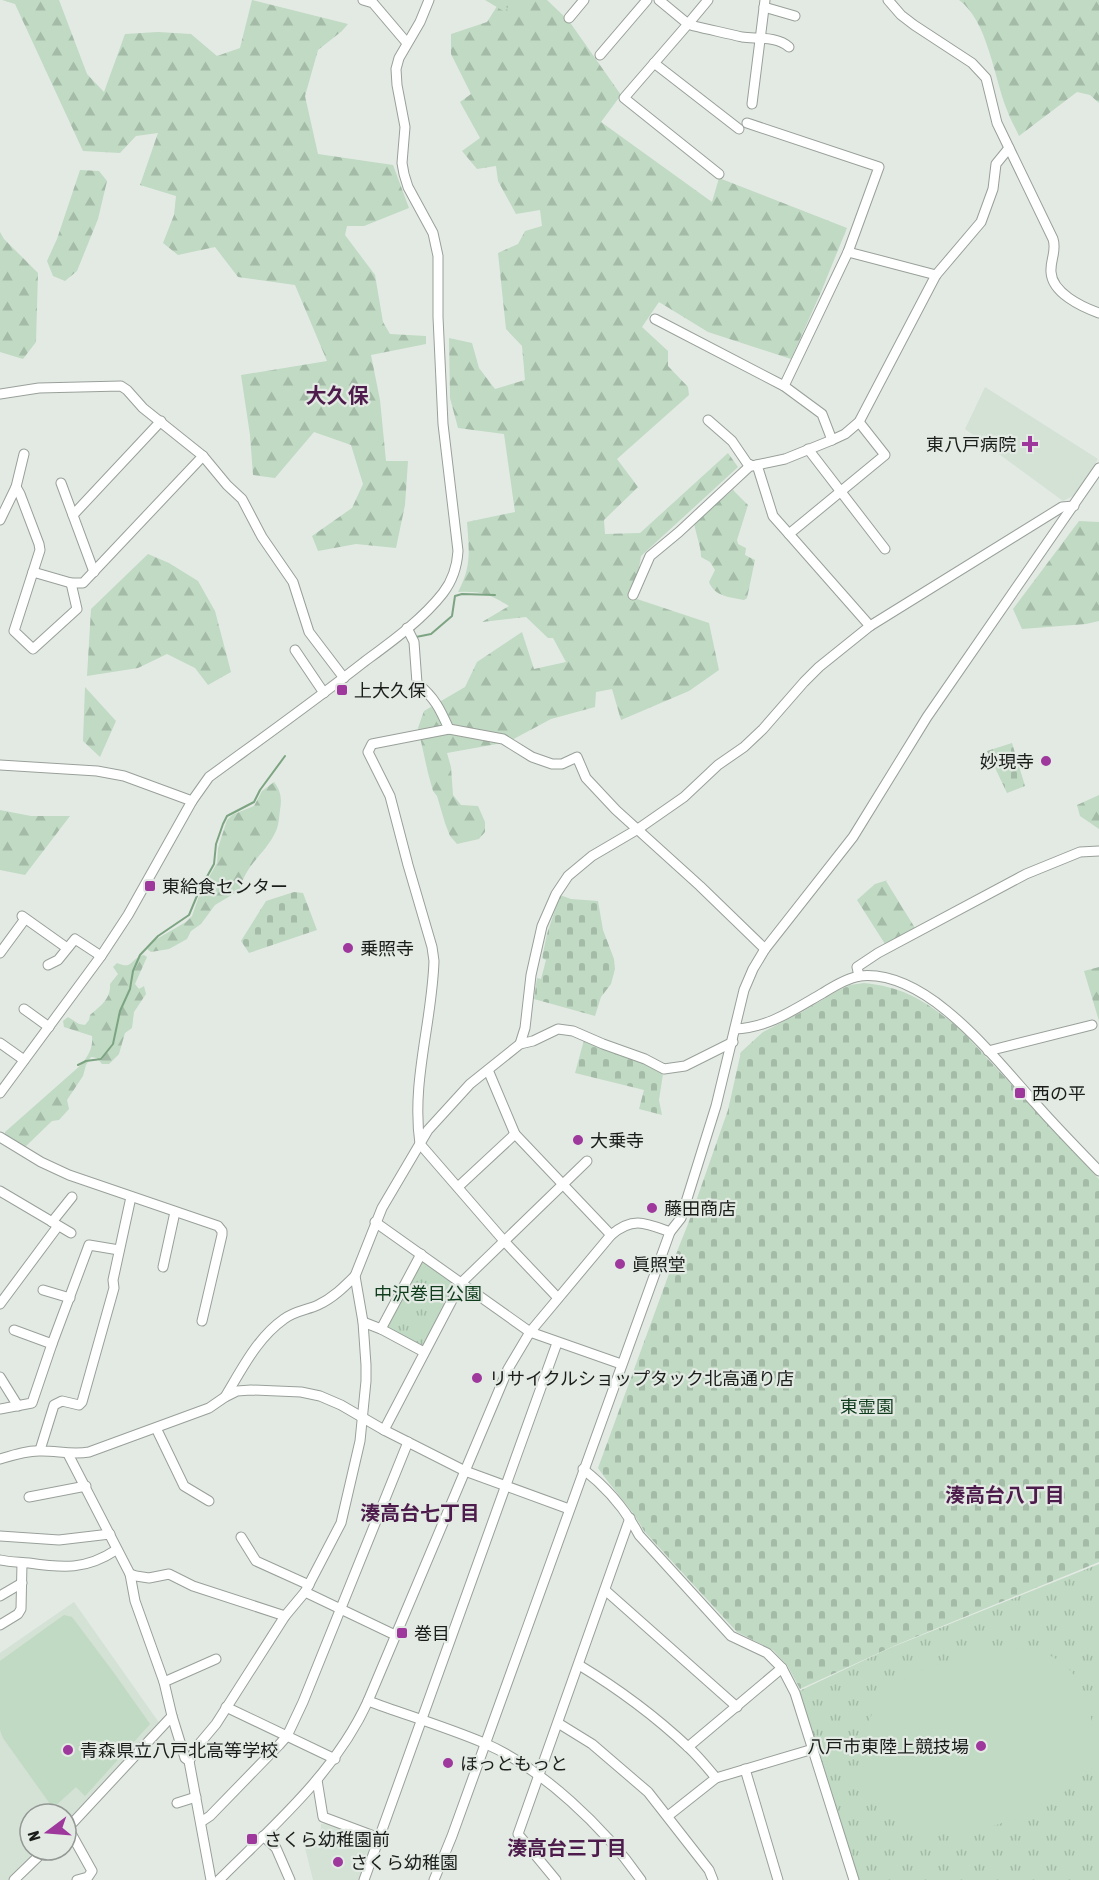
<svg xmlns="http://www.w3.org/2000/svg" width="1099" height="1880" viewBox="0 0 1099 1880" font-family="'Asap Condensed','Noto Sans JP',sans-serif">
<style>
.built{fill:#d4e1d5}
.forest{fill:url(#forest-firs)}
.cemetery{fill:url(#cemetery-stones)}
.park{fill:url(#park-tufts)}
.garden{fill:#c0dac3}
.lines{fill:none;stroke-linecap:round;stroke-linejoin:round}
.stream{stroke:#7da482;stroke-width:2}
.minor-casing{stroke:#99a09a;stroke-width:11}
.minor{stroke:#fff;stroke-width:9}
.poi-dot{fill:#9e389c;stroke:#e3eae4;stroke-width:2}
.labels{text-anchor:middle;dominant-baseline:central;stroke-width:4.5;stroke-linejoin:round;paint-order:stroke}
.poi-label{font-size:18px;fill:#1b1d1b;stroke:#e3eae4;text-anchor:start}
.park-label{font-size:18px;fill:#103d1c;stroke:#e3eae4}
.neighbourhood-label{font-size:20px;font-weight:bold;fill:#4e1c4c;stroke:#e3eae4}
.quarter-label{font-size:21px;font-weight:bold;fill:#4e1c4c;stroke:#e3eae4}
</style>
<defs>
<pattern id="forest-firs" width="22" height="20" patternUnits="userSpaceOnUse" patternTransform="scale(1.5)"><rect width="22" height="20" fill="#c0dac3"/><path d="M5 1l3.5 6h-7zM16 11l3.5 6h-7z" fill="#a4bba7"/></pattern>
<pattern id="cemetery-stones" width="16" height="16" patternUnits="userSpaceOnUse" patternTransform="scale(1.5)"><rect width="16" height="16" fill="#c0dac3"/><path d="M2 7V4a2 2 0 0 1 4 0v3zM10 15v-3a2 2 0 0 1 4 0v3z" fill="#a4bba7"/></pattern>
<pattern id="park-tufts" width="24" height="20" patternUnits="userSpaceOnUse" patternTransform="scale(1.5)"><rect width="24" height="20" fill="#c0dac3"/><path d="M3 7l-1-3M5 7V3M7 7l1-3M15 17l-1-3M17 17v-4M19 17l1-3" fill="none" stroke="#a4bba7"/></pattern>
</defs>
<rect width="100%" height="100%" fill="#e3eae4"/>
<g class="built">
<polygon points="985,387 1098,459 1075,495 1063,501 965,429"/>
<polygon points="74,1602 160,1724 66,1826 66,1814 30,1814 30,1850 41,1850 10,1880 0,1880 0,1653"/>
<polygon points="328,1823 376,1841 361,1880 313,1880 304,1844 320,1841 321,1824"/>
</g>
<g class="forest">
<polygon points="2,0 59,0 87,74 104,92 125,34 158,32 191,34 217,56 240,48 252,0 348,24 342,31 318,50 305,96 318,154 393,165 409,208 364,226 347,226 345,235 375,275 383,322 390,334 426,336 426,344 371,355 380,400 386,461 408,461 405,505 396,548 356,544 318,551 312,536 352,508 363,484 351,445 314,432 275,478 253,475 250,435 241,375 327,361 295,285 238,277 215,247 178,255 163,243 174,215 176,196 140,185 158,133 136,136 120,153 83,151 15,4"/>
<path d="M501,0H547L569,21L621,95L601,122L712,202L719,178L847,228L821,292L791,359L708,332L659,302L642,327L668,351V366L688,387L689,395L617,459L638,487L604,520L605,534L640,533L728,453L738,467L641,556L634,598L709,623L719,670L689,691L621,720L612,689L596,692L595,707L551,719L508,742L447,753L451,767L453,795L461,805L478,806L485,822V832L479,839L457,844L450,836L445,823L437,796L433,791L428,773L418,728L424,711L465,687L477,662L522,632L534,669L566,662L553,638H548L526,617L482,622L509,606C489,594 482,591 458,592C472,566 469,550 467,522L515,512L504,434L458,428L450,398L449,338L472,343L479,368L495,389L525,380L522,346L506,329L498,253L518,244L525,231L542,226L540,210L516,214L498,181L496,166L477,169L462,151L480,138L460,102L471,94L451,54V34L487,22Z"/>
<path d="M959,0H1099V103L1090,95L1077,92L1019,136C1015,127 1010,119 1007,110C994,78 988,21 959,0Z"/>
<polygon points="80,170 99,171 107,181 98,219 77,271 65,281 53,276 47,261 57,239"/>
<polygon points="0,232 4,239 38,273 36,342 23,359 0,352"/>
<path d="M733,490L748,505L737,540L738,544L746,548L745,555L755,560L747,598L744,600C730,597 715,597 709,582L715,570L710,562L701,557C701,546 696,535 694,523L701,516Z"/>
<polygon points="1079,521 1099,522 1099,621 1086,624 1022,629 1013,609"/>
<polygon points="148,554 169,563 198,581 215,611 231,672 208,685 195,668 167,654 138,668 87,676 91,609"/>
<polygon points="85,687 116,721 100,757 83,741"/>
<path d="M274,782C281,791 282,799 280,810C279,817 279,826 275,833C265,854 244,866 240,890L215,905L201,924L191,931L187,939L169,949L151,952L147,949L155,940L186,922L192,916L200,893L217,863L218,848L227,820L232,815L254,806L262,791Z"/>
<polygon points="1099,795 1099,829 1080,816 1077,805"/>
<polygon points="0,810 31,816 70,816 25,875 0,870"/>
<polygon points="888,880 886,881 915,928 885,944 857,900 875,884"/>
<path d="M144,955L147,957L135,984L139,989L144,986L146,994L134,1012L132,1028L125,1033L119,1054L109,1064H102L97,1058L91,1057L86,1065L83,1076L67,1100L69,1109L59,1120L52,1121L24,1148L5,1135V1132L82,1064C89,1054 93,1048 92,1036L64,1027L63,1021L68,1017L79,1024L85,1025L89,1020L90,1015C100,1006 111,999 110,984L118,974L113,967L117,963C134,970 129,959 144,955Z"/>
<polygon points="1099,967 1099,1021 1084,971"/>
</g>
<g class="cemetery">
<polygon points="1012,743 1025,786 1007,793 987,751"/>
<polygon points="294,892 303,893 317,930 249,953 241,941 266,901"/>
<polygon points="560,895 571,899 598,901 603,930 614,959 615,969 611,984 601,997 595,1016 534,999 537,978 541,979 546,960 542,958 547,934"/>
<path d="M864,983C906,987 928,1003 960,1029L1099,1179V1562L896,1645L800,1689L787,1665L773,1650L737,1632L644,1531C632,1508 613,1490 598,1468L678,1249L688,1224L728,1110L741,1052L763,1032L802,1012L837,991L850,985Z"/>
<polygon points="584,1040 643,1063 663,1074 659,1100 662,1115 639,1109 644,1090 575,1073"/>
</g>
<g class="park">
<polygon points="485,0 512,0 505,12"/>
<polygon points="421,1254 461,1283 424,1352 381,1329"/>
<polygon points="1099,1564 1099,1880 854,1880 795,1693 890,1648"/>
</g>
<g class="garden">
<polygon points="64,1615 72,1617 114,1673 150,1724 85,1796 76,1787 53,1808 3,1738 0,1730 0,1661"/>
<path d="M1021,1648C1088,1654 1099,1718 1091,1776L1083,1771L1076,1784L1057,1797L1056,1802L1036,1812L990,1827L968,1831H947L920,1838C913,1835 904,1832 900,1826C898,1824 898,1820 896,1818C888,1809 880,1808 873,1795C851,1756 865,1705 901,1681C926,1663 991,1649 1021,1648Z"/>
</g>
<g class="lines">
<g class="stream">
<polyline points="416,637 431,634 452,616 455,596 462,594 495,595"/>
<polyline points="78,1065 86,1061 101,1059 113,1044 120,1011 130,989 133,971 140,955 158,936 189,915 199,891 214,864 216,844 223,824 227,816 254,802 260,790 285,756"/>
</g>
<defs>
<g id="minor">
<polyline points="363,0 373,3 407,43"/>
<polyline points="659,0 688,24 708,0"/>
<path d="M888,0L901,15L914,25L972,63L986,78L997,123L1053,239C1057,251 1050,260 1051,272C1052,293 1082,307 1099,313"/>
<polyline points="764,7 795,16"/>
<polyline points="569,18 584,0"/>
<polyline points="600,55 647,0"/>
<polyline points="654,63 739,129"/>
<polyline points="752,104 765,0"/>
<polyline points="747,123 879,167 848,252 784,386"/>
<path d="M719,174L624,98L688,24L694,26C710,30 726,33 742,37C757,39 777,36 789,47"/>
<polyline points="848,252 936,275"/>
<polyline points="655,319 784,386 822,414 832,440 845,434 859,422 936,275 981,222 993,189 996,164 1009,148"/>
<polyline points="0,394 39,388 121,386 127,390 143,408 203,456 227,485 242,499 262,537 293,582 309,632 344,678"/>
<polyline points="708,420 732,441 747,463 752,466 785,459 832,440"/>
<polyline points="808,449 885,549"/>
<polyline points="757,465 773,516 789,534"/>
<polyline points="61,483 94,572"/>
<polyline points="16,487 20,494 39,544 40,550 14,631 33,649 77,609 71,583"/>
<polyline points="73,515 161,421"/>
<polyline points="0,520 16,487 24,454"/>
<polyline points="33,572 71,583 83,583 203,456"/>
<polyline points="633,595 650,556 679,532 751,465"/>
<polyline points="870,626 1062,507 1074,506"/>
<path d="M407,628L414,642L417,683C435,698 440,709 449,729L372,744L368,752L390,796L408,865L432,947L434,961C432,1023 411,1082 420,1144L505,1242L558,1298"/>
<polyline points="295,650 324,693"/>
<polyline points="449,729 503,739 532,757 552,764 562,764 577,757 586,778 616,810 700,886 765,949"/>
<polyline points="0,765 97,771 124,776 192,801"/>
<polyline points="22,916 67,948"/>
<polyline points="0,953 25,919"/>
<polyline points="48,965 58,960 75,939 101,956"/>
<polyline points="859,976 857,967 878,953 1026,874 1080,852 1099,851"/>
<polyline points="24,1009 49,1027"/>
<path d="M735,1029C768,1028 795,1009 823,993C834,986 847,978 860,976C928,969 996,1060 1036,1104C1056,1127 1078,1149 1099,1171"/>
<polyline points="0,1043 24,1060"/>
<polyline points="520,1044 525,1028 531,975 542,926 556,894 568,876 592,856 638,829 684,797 718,765 744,747 763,729 804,682 819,667 870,626 789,534 885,455 859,422"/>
<polyline points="988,1051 1092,1025"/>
<polyline points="488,1070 515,1134 611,1235"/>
<path d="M0,1093L101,956L128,915L192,801L209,777C261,739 313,702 364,662C391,642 422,620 443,593C453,580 457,567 458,551L443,424L438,317V256L433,233L408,187L404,174L402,163L405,127L397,85L396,69L399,58L420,22L429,0"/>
<polyline points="0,1137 41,1162 69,1175 218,1226 222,1231 222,1235 202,1321"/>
<polyline points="458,1187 515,1134"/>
<polyline points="0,1191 71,1233"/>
<polyline points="52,1222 72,1197"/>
<polyline points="375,1222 530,1332 621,1364"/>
<polyline points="163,1267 175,1212"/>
<polyline points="43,1290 70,1298"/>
<polyline points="0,1304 58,1226"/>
<polyline points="363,1322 381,1329 424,1352"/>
<polyline points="381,1329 421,1254"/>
<polyline points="14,1330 52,1344"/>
<polyline points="0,1377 18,1406"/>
<path d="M225,1397C242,1369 257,1338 284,1319C294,1311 307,1310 318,1305C333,1298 344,1287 355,1276"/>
<polyline points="0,1409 32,1403 52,1344 89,1245 119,1250"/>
<polyline points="156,1428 184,1486 209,1501"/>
<polyline points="384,1430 461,1283 587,1161"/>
<polyline points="40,1450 54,1405 62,1401 79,1405 82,1402 114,1288 113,1280 131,1197"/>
<polyline points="68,1454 130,1574 135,1601 164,1682 172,1716 185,1758 189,1761 211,1880"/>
<path d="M0,1459C13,1455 28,1450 42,1451C58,1451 73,1455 89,1452L209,1408L225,1397L237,1391L251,1390L301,1392L320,1396L341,1405L384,1430L465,1471L569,1509"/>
<path d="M583,1469C606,1487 626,1510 639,1535L731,1636L767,1653L782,1668L795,1693L854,1880"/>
<polyline points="29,1497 86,1486"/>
<polyline points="0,1536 59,1540 110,1534"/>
<polyline points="241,1537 256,1561 309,1585"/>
<path d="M0,1560C9,1562 19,1562 29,1563C63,1568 86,1570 116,1550"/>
<polyline points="130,1574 136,1576 149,1578 169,1574 193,1586 285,1616"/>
<polyline points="605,1590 737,1707"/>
<polyline points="305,1592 395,1635"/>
<polyline points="0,1596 22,1583"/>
<polyline points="0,1625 18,1614 21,1609 22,1563"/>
<path d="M579,1665C617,1688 655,1716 688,1747C698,1756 707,1767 716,1778"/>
<polyline points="164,1682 216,1659"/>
<path d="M368,1701C406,1715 446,1727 484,1743C542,1768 605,1828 641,1880"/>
<polyline points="226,1707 335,1759"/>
<polyline points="558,1723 592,1744 648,1792 709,1870 713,1880"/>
<polyline points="688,1747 782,1668"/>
<polyline points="189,1761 200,1743 216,1724 285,1616 305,1592 341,1523 360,1441 366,1381 366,1365 363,1322 355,1276 382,1208 428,1130 470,1084 520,1044 533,1041 558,1029 573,1031 603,1044 645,1059 664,1069 685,1066 733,1042"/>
<polyline points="745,1769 778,1880"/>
<polyline points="317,1780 323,1817 379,1838"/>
<polyline points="177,1803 196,1797"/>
<polyline points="668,1816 716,1778 813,1749"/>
<polyline points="201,1822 210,1816 279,1745 287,1736 303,1702 408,1442"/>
<polyline points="68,1828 92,1871 88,1877 77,1880"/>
<polyline points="66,1830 172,1716"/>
<polyline points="263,1836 276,1848 290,1880"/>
<polyline points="14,1880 45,1850"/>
<path d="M219,1880C274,1825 335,1773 368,1701L508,1369L530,1332L611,1235C633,1216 646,1223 670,1232"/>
<polyline points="364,1880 557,1343"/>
<polyline points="434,1880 452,1836 670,1232 681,1218 716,1106 744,990 753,969 765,949 853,837 927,717 1099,468"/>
<polyline points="556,1880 518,1834 630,1518"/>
</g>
</defs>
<use href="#minor" class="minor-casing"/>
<use href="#minor" class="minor"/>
</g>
<g class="poi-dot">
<path d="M1027 435h6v6h6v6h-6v6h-6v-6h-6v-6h6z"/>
<rect x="336" y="684" width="12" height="12" rx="3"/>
<circle cx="1046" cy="761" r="6"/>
<rect x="144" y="880" width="12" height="12" rx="3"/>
<circle cx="348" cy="948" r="6"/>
<rect x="1014" y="1087" width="12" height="12" rx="3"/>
<circle cx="578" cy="1140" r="6"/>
<circle cx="652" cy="1208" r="6"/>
<circle cx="620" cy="1264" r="6"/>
<circle cx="477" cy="1378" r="6"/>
<rect x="396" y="1627" width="12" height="12" rx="3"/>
<circle cx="981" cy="1746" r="6"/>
<circle cx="68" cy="1750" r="6"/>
<circle cx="448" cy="1763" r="6"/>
<rect x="246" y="1833" width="12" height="12" rx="3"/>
<circle cx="338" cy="1862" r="6"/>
</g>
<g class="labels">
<g class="poi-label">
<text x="1016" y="444" text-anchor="end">東八戸病院</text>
<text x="354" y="690">上大久保</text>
<text x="1034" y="761" text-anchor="end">妙現寺</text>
<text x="162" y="886">東給食センター</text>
<text x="360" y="948">乗照寺</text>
<text x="1032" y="1093">西の平</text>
<text x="590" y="1140">大乗寺</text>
<text x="664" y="1208">藤田商店</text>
<text x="632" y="1264">眞照堂</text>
<text x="489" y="1378">リサイクルショップタック北高通り店</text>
<text x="414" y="1633">巻目</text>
<text x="969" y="1746" text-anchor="end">八戸市東陸上競技場</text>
<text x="80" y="1750">青森県立八戸北高等学校</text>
<text x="460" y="1763">ほっともっと</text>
<text x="264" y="1839">さくら幼稚園前</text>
<text x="350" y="1862">さくら幼稚園</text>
</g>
<g class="park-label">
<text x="428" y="1293">中沢巻目公園</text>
<text x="867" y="1406">東霊園</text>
</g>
<g class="neighbourhood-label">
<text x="1005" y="1494">湊高台八丁目</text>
<text x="420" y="1512">湊高台七丁目</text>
<text x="567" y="1847">湊高台三丁目</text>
</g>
<g class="quarter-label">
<text x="337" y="395">大久保</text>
</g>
</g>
<g transform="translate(48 1832) rotate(254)"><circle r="28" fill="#e3eae4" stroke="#939894" stroke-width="1.5"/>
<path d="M0-4.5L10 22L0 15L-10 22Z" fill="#9e389c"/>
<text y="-9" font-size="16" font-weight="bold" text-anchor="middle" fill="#1b1d1b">N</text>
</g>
</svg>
